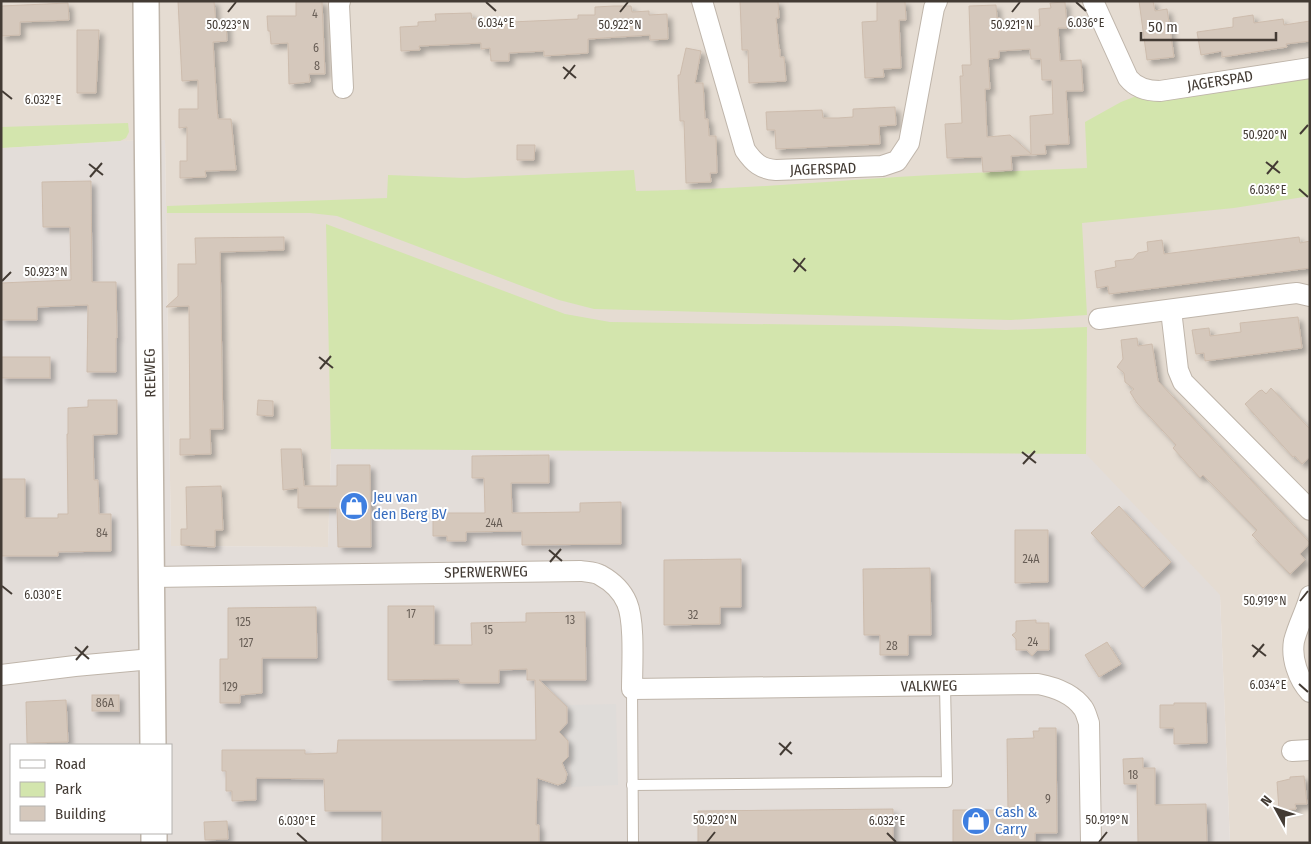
<svg xmlns="http://www.w3.org/2000/svg" width="1311" height="844" viewBox="0 0 1311 844" font-family="'Fira Sans Condensed',sans-serif">
<style>
.residential{fill:#e5dcd2}
.industrial{fill:#e3ddd9;fill-rule:evenodd}
.green{fill:#d3e5ad}
.parking{fill:#dfdcd9}
.building{fill:#d5c8bc;stroke:#cdbcad;fill-rule:evenodd;filter:url(#shadow)}
.lines{fill:none;stroke-linecap:round;stroke-linejoin:round}
.service-casing{stroke:#bfb5aa;stroke-width:12}
.minor-casing{stroke:#bfb5aa;stroke-width:22}
.tertiary-casing{stroke:#bfb5aa;stroke-width:28}
.service{stroke:#fff;stroke-width:10}
.minor{stroke:#fff;stroke-width:20}
.tertiary{stroke:#fff;stroke-width:25}
.ticks{fill:none;stroke:#433b34;stroke-width:2}
.labels{text-anchor:middle;dominant-baseline:central;stroke-width:4;stroke-linejoin:round;paint-order:stroke}
.number-label{font-size:12px;fill:#685e56}
.street-label{font-size:15px;fill:#433b34;stroke:#fff}
.shop-label{font-size:15px;fill:#366cbe;stroke:#fff;text-anchor:start}
.ticks-label{font-size:12px;text-anchor:middle;fill:#433b34;stroke:#fff;stroke-width:4;stroke-linejoin:round;paint-order:stroke}
</style>
<defs>
<filter id="shadow"><feDropShadow dx="4.5" dy="4.5" stdDeviation="2.5" flood-color="#0004"/></filter>
</defs>
<rect width="100%" height="100%" fill="#f1ebe4"/>
<polygon class="residential" points="1,1 1310,1 1310,843 1230,843 1220,596 331,449 328,547 171,546 165,140 120,141 1,148"/>
<path class="industrial" d="M165,140L171,546L328,547L331,449L1086,454L1220,595L1230,843H1V148L120,141ZM11,745H171V833H11Z"/>
<g class="green">
<path d="M1310,77V196L1234,208L1082,223L1087,315L1011,320L594,309L559,300L337,216L310,213H167V206L387,198L388,175L465,178L634,170L636,191C723,190 810,183 897,177C960,173 1024,171 1087,168L1085,122L1121,102L1139,95Z"/>
<polygon points="128,123 129,132 126,138 120,141 1,148 1,127"/>
<polygon points="326,224 565,314 610,322 897,326 1006,330 1087,327 1086,454 331,449"/>
</g>
<polygon class="parking" points="616,704 618,785 571,787 569,705"/>
<g class="building">
<polygon points="178,1 214,1 216,24 226,23 227,41 213,42 217,108 218,119 231,119 236,170 205,171 206,177 180,178 180,161 187,161 187,127 179,128 179,109 198,109 198,80 182,81"/>
<polygon points="296,1 322,1 325,74 309,74 310,82 289,84 288,43 271,44 270,31 268,31 267,16 296,16"/>
<polygon points="740,1 778,1 779,18 776,18 779,49 780,49 780,57 784,57 786,81 749,83 748,50 742,50"/>
<polygon points="877,1 905,1 906,20 899,20 901,68 883,69 884,77 865,78 862,22 877,21"/>
<polygon points="1139,1 1153,1 1155,11 1167,9 1174,57 1147,60"/>
<path d="M1065,2L1067,28H1058L1060,61L1081,60L1083,91H1066L1069,144L1045,145L1046,154L1011,156L1012,170L983,172L982,157L947,158L945,124L962,123L960,76H963L962,65H971L969,6L996,5L997,18H1000L1001,27L1040,26L1039,9L1051,8L1050,3ZM1030,49L1031,59H1041L1042,80H1052L1053,114L1030,116L1031,154L1010,135L987,137L985,89H990L988,59L999,58V51Z"/>
<polygon points="68,3 69,20 20,22 20,35 1,36 1,6"/>
<polygon points="614,6 631,6 632,12 649,11 649,15 667,14 668,39 650,40 650,35 588,39 588,53 544,56 544,51 509,53 509,61 491,61 490,48 481,49 481,43 419,46 420,50 401,51 400,27 418,26 418,22 436,21 435,14 471,13 472,19 489,18 489,23 578,19 578,15 595,15 595,7"/>
<polygon points="1253,15 1254,23 1283,19 1284,25 1310,21 1310,41 1286,44 1287,47 1222,57 1222,51 1201,55 1197,32 1233,27 1233,18"/>
<polygon points="77,30 99,30 96,93 77,93"/>
<polygon points="686,48 701,51 695,83 703,83 705,119 708,119 709,136 716,136 717,173 710,173 711,182 686,183 684,121 680,121 678,75 680,75"/>
<polygon points="895,107 896,125 879,126 880,144 776,149 775,130 767,130 766,112 822,110 823,118 838,118 853,117 853,109"/>
<polygon points="517,145 535,145 534,160 517,160"/>
<polygon points="91,181 92,282 116,282 117,338 116,338 116,372 87,372 88,305 37,307 37,320 1,320 1,283 71,280 70,227 43,227 42,182"/>
<polygon points="284,237 284,250 220,252 223,429 210,429 211,454 180,455 180,439 190,439 189,306 166,307 178,296 178,264 196,264 195,238"/>
<polygon points="1299,237 1300,243 1310,241 1310,268 1109,294 1108,286 1097,288 1095,271 1116,267 1115,261 1133,259 1138,253 1148,251 1147,242 1162,240 1164,254"/>
<polygon points="1298,317 1302,348 1205,361 1204,353 1196,354 1192,330 1209,328 1210,336 1241,332 1240,323"/>
<polygon points="1137,338 1138,346 1152,344 1158,381 1310,543 1300,554 1305,560 1290,574 1252,535 1257,530 1203,475 1200,478 1173,448 1176,445 1137,403 1130,392 1134,389 1125,382 1124,373 1117,367 1123,359 1121,340"/>
<rect x="1" y="357" width="49" height="21"/>
<polygon points="1271,388 1310,429 1310,457 1302,464 1295,456 1293,457 1245,404 1259,391 1262,390 1266,394"/>
<polygon points="88,400 117,400 117,434 93,435 94,480 98,480 99,514 111,514 111,551 58,552 58,556 1,556 1,479 25,479 25,518 58,518 58,514 68,514 67,434 68,434 68,408 88,407"/>
<polygon points="258,400 273,401 273,416 257,415"/>
<polygon points="281,449 301,449 304,486 337,486 337,465 370,465 371,547 338,547 337,508 298,508 298,488 283,490"/>
<polygon points="549,455 549,483 511,483 512,513 580,512 580,503 621,502 621,544 522,545 522,531 466,532 466,541 447,541 447,536 433,536 433,518 447,518 447,513 485,513 484,478 472,478 472,456"/>
<polygon points="221,486 223,530 215,530 215,547 181,545 181,529 187,529 186,487"/>
<polygon points="1119,506 1171,562 1143,588 1091,533"/>
<polygon points="1015,530 1048,530 1048,582 1015,583"/>
<polygon points="741,559 741,607 720,607 720,624 664,625 664,560"/>
<polygon points="930,568 931,635 908,635 908,655 880,655 880,635 864,635 863,569"/>
<polygon points="388,606 434,606 434,645 472,645 471,623 526,622 526,613 585,612 586,680 539,680 567,707 567,723 559,732 568,741 568,757 562,763 567,774 565,782 558,785 537,778 536,825 539,825 539,843 382,843 382,811 325,811 324,779 256,778 256,800 232,801 232,791 226,791 226,771 222,771 222,750 305,750 305,754 337,753 338,740 536,740 535,680 527,680 527,669 499,670 499,683 460,683 459,679 388,680"/>
<polygon points="316,607 317,658 262,658 262,693 240,695 240,703 220,703 220,659 228,659 228,608"/>
<polygon points="1036,620 1036,623 1049,623 1049,650 1037,650 1032,656 1027,650 1016,650 1016,639 1012,635 1016,632 1016,621"/>
<polygon points="1107,642 1121,664 1099,677 1085,655"/>
<rect x="92" y="695" width="27" height="16"/>
<polygon points="66,700 68,742 27,743 26,702"/>
<polygon points="1174,703 1206,703 1207,743 1174,744 1174,728 1160,728 1160,705 1174,705"/>
<polygon points="1039,728 1056,728 1057,833 1035,833 1035,843 953,843 953,810 1008,810 1007,739 1034,738 1033,731 1039,731"/>
<polygon points="1143,758 1143,768 1155,768 1155,805 1206,804 1207,843 1138,843 1137,784 1124,784 1123,759"/>
<polygon points="1304,776 1307,804 1295,804 1296,809 1279,810 1277,782 1290,779 1290,777"/>
<polygon points="893,809 893,843 698,843 698,811"/>
<polygon points="227,821 228,839 205,840 204,822"/>
</g>
<g class="lines">
<defs>
<g id="service">
<polyline points="632,689 633,843"/>
<polyline points="632,785 947,782 945,686"/>
</g>
<g id="minor">
<polyline points="340,1 339,5 343,88"/>
<path d="M702,1L745,150C754,163 761,169 776,170L882,166L897,161L909,143L934,8L937,1"/>
<path d="M1093,1L1128,78C1136,88 1147,91 1160,91L1310,68"/>
<polyline points="1171,310 1178,370 1183,382 1310,510"/>
<polyline points="1099,319 1288,294 1297,293 1310,296"/>
<path d="M152,577L581,571C587,572 595,572 600,575C611,581 622,591 627,603C635,622 632,667 632,689L1038,684C1054,687 1073,694 1083,708C1086,712 1087,718 1089,723L1091,843"/>
<path d="M1310,596C1306,611 1298,625 1294,641C1291,658 1298,679 1310,692"/>
<polyline points="1,675 75,666 152,659"/>
<polyline points="1292,751 1310,750"/>
</g>
<g id="tertiary">
<polyline points="146,1 153,745"/>
<polyline points="154,833 154,843"/>
</g>
</defs>
<use href="#service" class="service-casing"/>
<use href="#minor" class="minor-casing"/>
<use href="#tertiary" class="tertiary-casing"/>
<use href="#service" class="service"/>
<use href="#minor" class="minor"/>
<use href="#tertiary" class="tertiary"/>
</g>
<path class="ticks" d="M486,2L496,11M1076,2L1086,11M228,12L236,2M620,12L628,2M1012,12L1020,2M563,67L576,78M564,79L575,65M2,91L12,99M1300,134L1308,125M1266,162L1280,173M89,164L103,175M1267,174L1278,161M90,177L102,163M1299,189L1308,197M793,259L806,271M794,272L805,258M2,281L11,272M319,357L333,368M320,369L331,356M1022,452L1036,463M1023,464L1035,451M549,550L562,561M550,562L561,549M2,586L12,594M1300,601L1308,591M1252,645L1266,656M75,647L89,659M1253,657L1264,644M76,660L88,646M1299,684L1308,692M779,743L792,754M780,755L791,742M297,833L307,842M887,833L896,842M707,842L715,832M1099,842L1107,832"/>
<defs>
<symbol id="shop-disc" viewBox="-11 -11 22 22"><circle r="9.5" fill="#3f7fe0" stroke="#fff"/><path d="M-5-2.5h2.3a2.7 3.5 0 0 1 5.4 0H5L5.5 6h-11ZM-1.5-2.5h3a1.5 2.3 0 0 0-3 0Z" fill="#fff"/></symbol>
</defs>
<g fill-rule="evenodd">
<use href="#shop-disc" x="338" y="490" width="32" height="32"/>
<use href="#shop-disc" x="960" y="805" width="32" height="32"/>
</g>
<g class="labels">
<g class="number-label">
<text x="315" y="14">4</text>
<text x="316" y="48">6</text>
<text x="317" y="66">8</text>
<text x="494" y="523">24A</text>
<text x="102" y="533">84</text>
<text x="1031" y="559">24A</text>
<text x="411" y="614">17</text>
<text x="693" y="615">32</text>
<text x="570" y="620">13</text>
<text x="243" y="622">125</text>
<text x="488" y="630">15</text>
<text x="1033" y="642">24</text>
<text x="246" y="643">127</text>
<text x="892" y="646">28</text>
<text x="230" y="687">129</text>
<text x="105" y="703">86A</text>
<text x="1133" y="775">18</text>
<text x="1048" y="799">9</text>
</g>
<g class="street-label">
<text transform="translate(1220 81) rotate(-9)">JAGERSPAD</text>
<text transform="translate(823 169) rotate(-2)">JAGERSPAD</text>
<text transform="translate(150 373) rotate(-91)">REEWEG</text>
<text transform="translate(486 572) rotate(-1)">SPERWERWEG</text>
<text transform="translate(929 686) rotate(-1)">VALKWEG</text>
</g>
<g class="shop-label">
<text x="373" y="497">Jeu van<tspan x="373" dy="17">den Berg BV</tspan></text>
<text x="995" y="812">Cash &amp;<tspan x="995" dy="17">Carry</tspan></text>
</g>
</g>
<g class="ticks-label">
<text x="496" y="27">6.034°E</text>
<text x="1086" y="27">6.036°E</text>
<text x="228" y="29">50.923°N</text>
<text x="620" y="29">50.922°N</text>
<text x="1012" y="29">50.921°N</text>
<text x="43" y="104">6.032°E</text>
<text x="1265" y="139">50.920°N</text>
<text x="1268" y="194">6.036°E</text>
<text x="46" y="276">50.923°N</text>
<text x="43" y="599">6.030°E</text>
<text x="1265" y="605">50.919°N</text>
<text x="1268" y="689">6.034°E</text>
<text x="715" y="824">50.920°N</text>
<text x="1107" y="824">50.919°N</text>
<text x="297" y="825">6.030°E</text>
<text x="887" y="825">6.032°E</text>
</g>
<rect width="1311" height="844" fill="none" stroke="#433b34" stroke-width="5"/>
<rect x="10" y="744" width="162" height="90" fill="#ffffff" stroke="#b4b1ae"/>
<rect x="20" y="760" width="25" height="8" fill="#ffffff" stroke="#b4b1ae"/>
<text x="55" y="769" font-size="15" fill="#433b34">Road</text>
<rect x="20" y="782" width="25" height="15" fill="#d3e5ad" stroke="#b4b1ae"/>
<text x="55" y="794" font-size="15" fill="#433b34">Park</text>
<rect x="20" y="806" width="25" height="15" fill="#d5c8bc" stroke="#b4b1ae"/>
<text x="55" y="819" font-size="15" fill="#433b34">Building</text>
<g transform="translate(1276 809) rotate(310)" stroke="#ffffff" stroke-width="4" paint-order="stroke">
<path d="M0-4L9 19L0 12L-9 19Z" fill="#433b34"/>
<text y="-8" font-size="14" font-weight="bold" text-anchor="middle" fill="#433b34">N</text>
</g>
<path d="M1141 32v8h135v-8" fill="none" stroke="#433b34" stroke-width="2.5"/>
<text x="1148" y="32" font-size="15" fill="#433b34" stroke="#ffffff" stroke-width="4" paint-order="stroke">50 m</text>
</svg>
